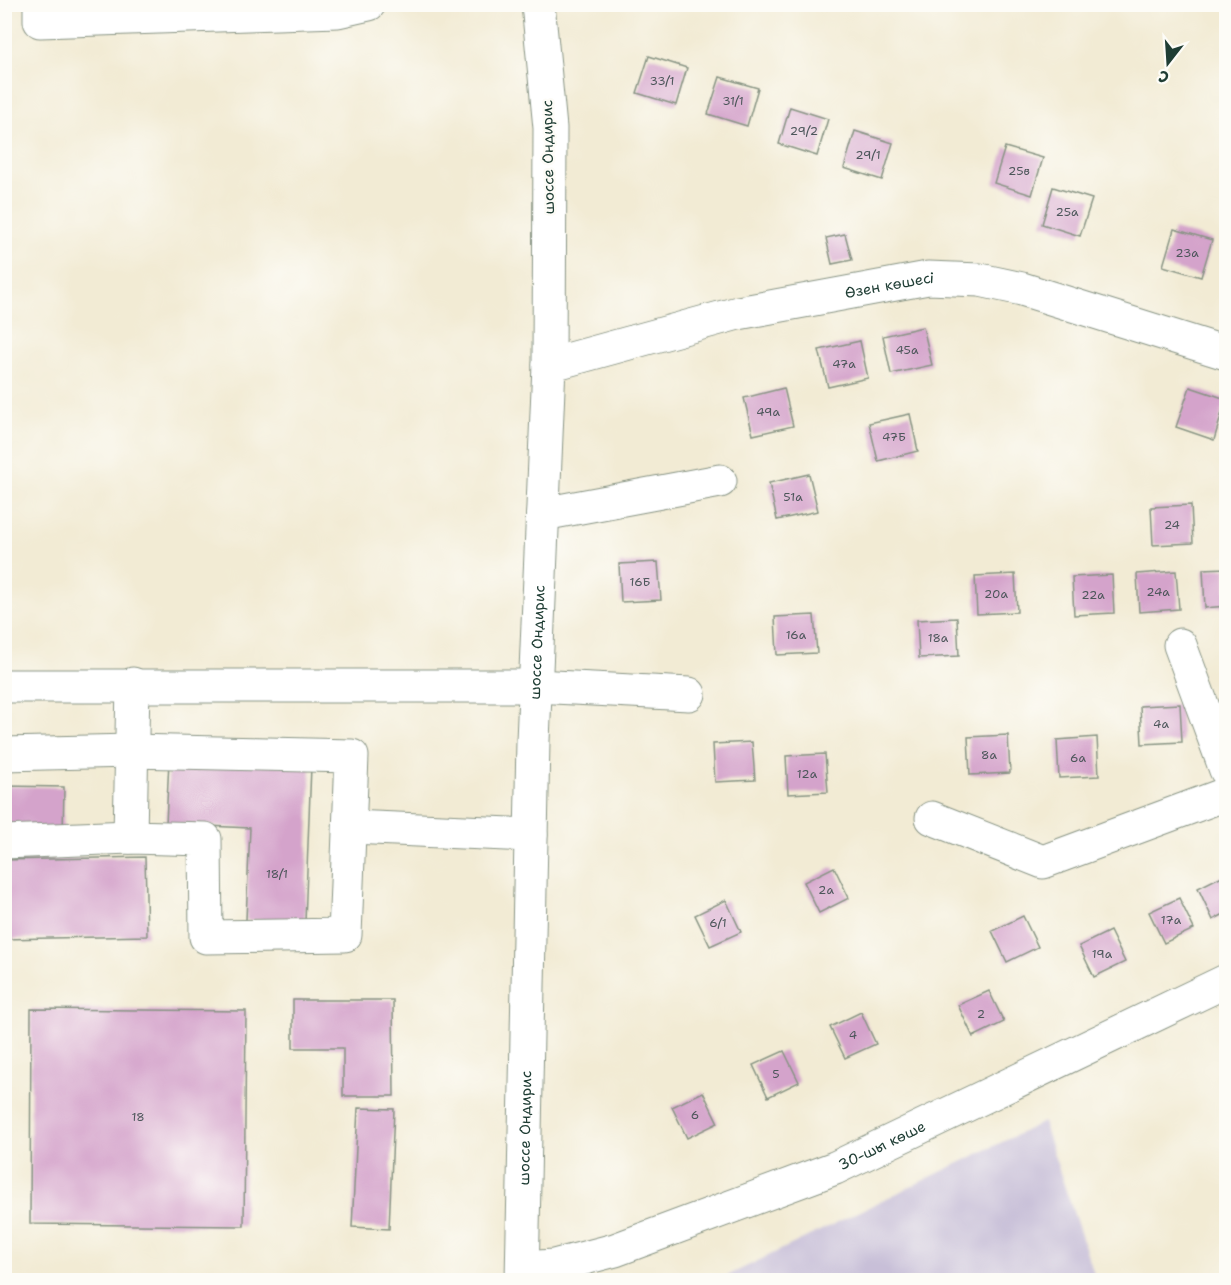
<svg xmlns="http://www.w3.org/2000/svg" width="1231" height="1285" viewBox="0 0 1231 1285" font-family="'Shantell Sans',sans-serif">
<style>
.industrial{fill:#c8bfd8}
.building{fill:#d4a3cb}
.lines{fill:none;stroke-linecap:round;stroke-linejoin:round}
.minor-casing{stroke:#889484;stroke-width:35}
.major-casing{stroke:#889484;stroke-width:35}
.minor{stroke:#fff;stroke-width:33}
.major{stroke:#fff;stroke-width:33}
.labels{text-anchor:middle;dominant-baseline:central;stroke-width:5;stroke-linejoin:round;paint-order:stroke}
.number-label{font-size:12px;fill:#4c565a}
.street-label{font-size:15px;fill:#1f3d34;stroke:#fdfcf7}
</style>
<rect width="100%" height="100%" fill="#fdfcf7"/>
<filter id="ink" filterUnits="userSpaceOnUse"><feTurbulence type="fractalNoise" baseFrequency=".0167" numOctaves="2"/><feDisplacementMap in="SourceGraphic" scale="12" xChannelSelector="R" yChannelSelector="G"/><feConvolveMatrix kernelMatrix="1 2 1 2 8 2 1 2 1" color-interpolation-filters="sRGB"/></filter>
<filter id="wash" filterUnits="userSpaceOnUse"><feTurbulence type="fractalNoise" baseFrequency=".008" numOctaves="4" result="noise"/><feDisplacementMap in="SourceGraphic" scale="24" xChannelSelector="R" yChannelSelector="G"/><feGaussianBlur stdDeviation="1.35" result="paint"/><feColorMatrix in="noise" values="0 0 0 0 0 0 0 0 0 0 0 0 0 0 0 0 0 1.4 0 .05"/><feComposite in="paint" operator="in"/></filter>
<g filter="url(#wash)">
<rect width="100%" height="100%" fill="#f2ebd4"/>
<polygon class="industrial" points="1043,1122 1096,1280 719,1280"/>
<g id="blocks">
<g class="building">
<polygon points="649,56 687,68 676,105 637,93"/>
<polygon points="720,77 758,88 747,126 708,114"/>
<polygon points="790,107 828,119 817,156 779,144"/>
<polygon points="855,131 893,143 882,180 844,168"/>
<polygon points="1005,147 1043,158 1032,195 994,183"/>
<polygon points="1053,187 1092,199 1080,236 1042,224"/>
<polygon points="1174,229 1212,240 1201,277 1163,266"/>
<polygon points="845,234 852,260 832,264 826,238"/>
<polygon points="923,327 932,365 891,374 883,336"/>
<polygon points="860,341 868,378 828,387 819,350"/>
<polygon points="1190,387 1226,399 1214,440 1176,427"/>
<polygon points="784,388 793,426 753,435 744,398"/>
<polygon points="910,414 918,451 878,461 869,423"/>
<polygon points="809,474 818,511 777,520 769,483"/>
<polygon points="1191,505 1193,543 1153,545 1151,507"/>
<polygon points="658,562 661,600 621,602 619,564"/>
<polygon points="1226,568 1226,606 1205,608 1203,569"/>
<polygon points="1176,571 1179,609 1139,612 1137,574"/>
<polygon points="1015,574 1017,612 977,614 975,576"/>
<polygon points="1112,575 1114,613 1074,615 1072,577"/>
<polygon points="814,615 817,653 777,655 775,617"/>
<polygon points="957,618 959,656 919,658 917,620"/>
<polygon points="1180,704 1182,742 1142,744 1140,706"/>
<polygon points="1008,735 1010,773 970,775 968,737"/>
<polygon points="1097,737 1099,776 1059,778 1057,740"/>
<polygon points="752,742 755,780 715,782 713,744"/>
<polygon points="825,754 828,792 788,794 786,756"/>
<polygon points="169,760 311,766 305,922 246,920 250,828 166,824"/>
<polygon points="4,786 64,787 63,833 4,831"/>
<polygon points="145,857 147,936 4,939 4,860"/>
<polygon points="834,867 849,898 819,913 804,882"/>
<polygon points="1226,874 1226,913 1213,920 1198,888"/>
<polygon points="1179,898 1194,929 1164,943 1149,912"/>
<polygon points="726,900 741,932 710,946 695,915"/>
<polygon points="1023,916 1038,947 1007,962 992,931"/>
<polygon points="1110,931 1125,962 1094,977 1079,946"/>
<polygon points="989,991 1004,1022 973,1037 958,1005"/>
<polygon points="293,1000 393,1000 394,1096 343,1096 343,1048 293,1048"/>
<polygon points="31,1009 246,1011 244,1226 30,1224"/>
<polygon points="861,1012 876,1044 845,1058 830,1027"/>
<polygon points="784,1051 799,1082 768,1097 753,1065"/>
<polygon points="703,1092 718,1123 687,1138 672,1107"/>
<polygon points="358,1108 394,1109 389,1229 352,1227"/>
</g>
</g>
</g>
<g filter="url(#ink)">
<use href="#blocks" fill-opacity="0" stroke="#889484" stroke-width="1.5"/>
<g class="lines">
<defs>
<g id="minor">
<polyline points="40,4 40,21 338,11 369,4"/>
<path id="s1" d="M549,365L738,313L928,278L980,280L1022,289L1226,353"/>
<polyline points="543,514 720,481"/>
<polyline points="1180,645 1226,770"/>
<polyline points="4,686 535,686 689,694"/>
<polyline points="4,754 131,751 352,756 345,935 206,937 205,839 130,837 4,842"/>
<polyline points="932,818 1043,862 1226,794"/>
<polyline points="351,827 531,835"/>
<polyline points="130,837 133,684"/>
</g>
<g id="major">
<path id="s2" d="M523,1268L554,1266L615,1250L835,1168L1226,981"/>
<path id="s3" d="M522,1280L533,741L549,365L550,128L538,4"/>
</g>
</defs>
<use href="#minor" class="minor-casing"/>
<use href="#major" class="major-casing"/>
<use href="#minor" class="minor"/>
<use href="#major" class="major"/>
</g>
</g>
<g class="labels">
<g class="number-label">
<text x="662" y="81">33/1</text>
<text x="733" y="101">31/1</text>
<text x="804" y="131">29/2</text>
<text x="868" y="155">29/1</text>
<text x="1019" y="171">25в</text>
<text x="1067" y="212">25а</text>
<text x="1187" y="253">23а</text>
<text x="907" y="350">45а</text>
<text x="844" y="364">47а</text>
<text x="768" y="412">49а</text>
<text x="894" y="437">47Б</text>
<text x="793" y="497">51а</text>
<text x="1172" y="525">24</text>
<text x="640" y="582">16Б</text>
<text x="1158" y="592">24а</text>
<text x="996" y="594">20а</text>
<text x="1093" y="595">22а</text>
<text x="796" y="635">16а</text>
<text x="938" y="638">18а</text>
<text x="1161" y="724">4а</text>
<text x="989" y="755">8а</text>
<text x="1078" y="758">6а</text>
<text x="807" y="774">12а</text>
<text x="277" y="874">18/1</text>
<text x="826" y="890">2а</text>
<text x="1171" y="920">17а</text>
<text x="718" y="923">6/1</text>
<text x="1102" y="954">19а</text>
<text x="981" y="1014">2</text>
<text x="853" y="1035">4</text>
<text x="776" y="1074">5</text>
<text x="695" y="1115">6</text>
<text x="138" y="1117">18</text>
</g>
<g class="street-label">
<text transform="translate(548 157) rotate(-91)">шоссе Ондирис</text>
<text stroke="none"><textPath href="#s1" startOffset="350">Өзен көшесі</textPath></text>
<text stroke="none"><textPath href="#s3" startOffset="638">шоссе Ондирис</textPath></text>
<text stroke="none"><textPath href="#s3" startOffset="152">шоссе Ондирис</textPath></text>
<text stroke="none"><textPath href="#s2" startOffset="381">30-шы көше</textPath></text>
</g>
</g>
<rect width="1231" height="1285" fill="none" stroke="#fdfcf7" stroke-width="24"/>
<g transform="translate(1168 63) rotate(197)" stroke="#fdfcf7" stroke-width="4.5" paint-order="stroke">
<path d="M0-4.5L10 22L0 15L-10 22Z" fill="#1f3d34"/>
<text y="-9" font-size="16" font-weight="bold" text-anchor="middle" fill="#1f3d34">С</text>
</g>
</svg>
